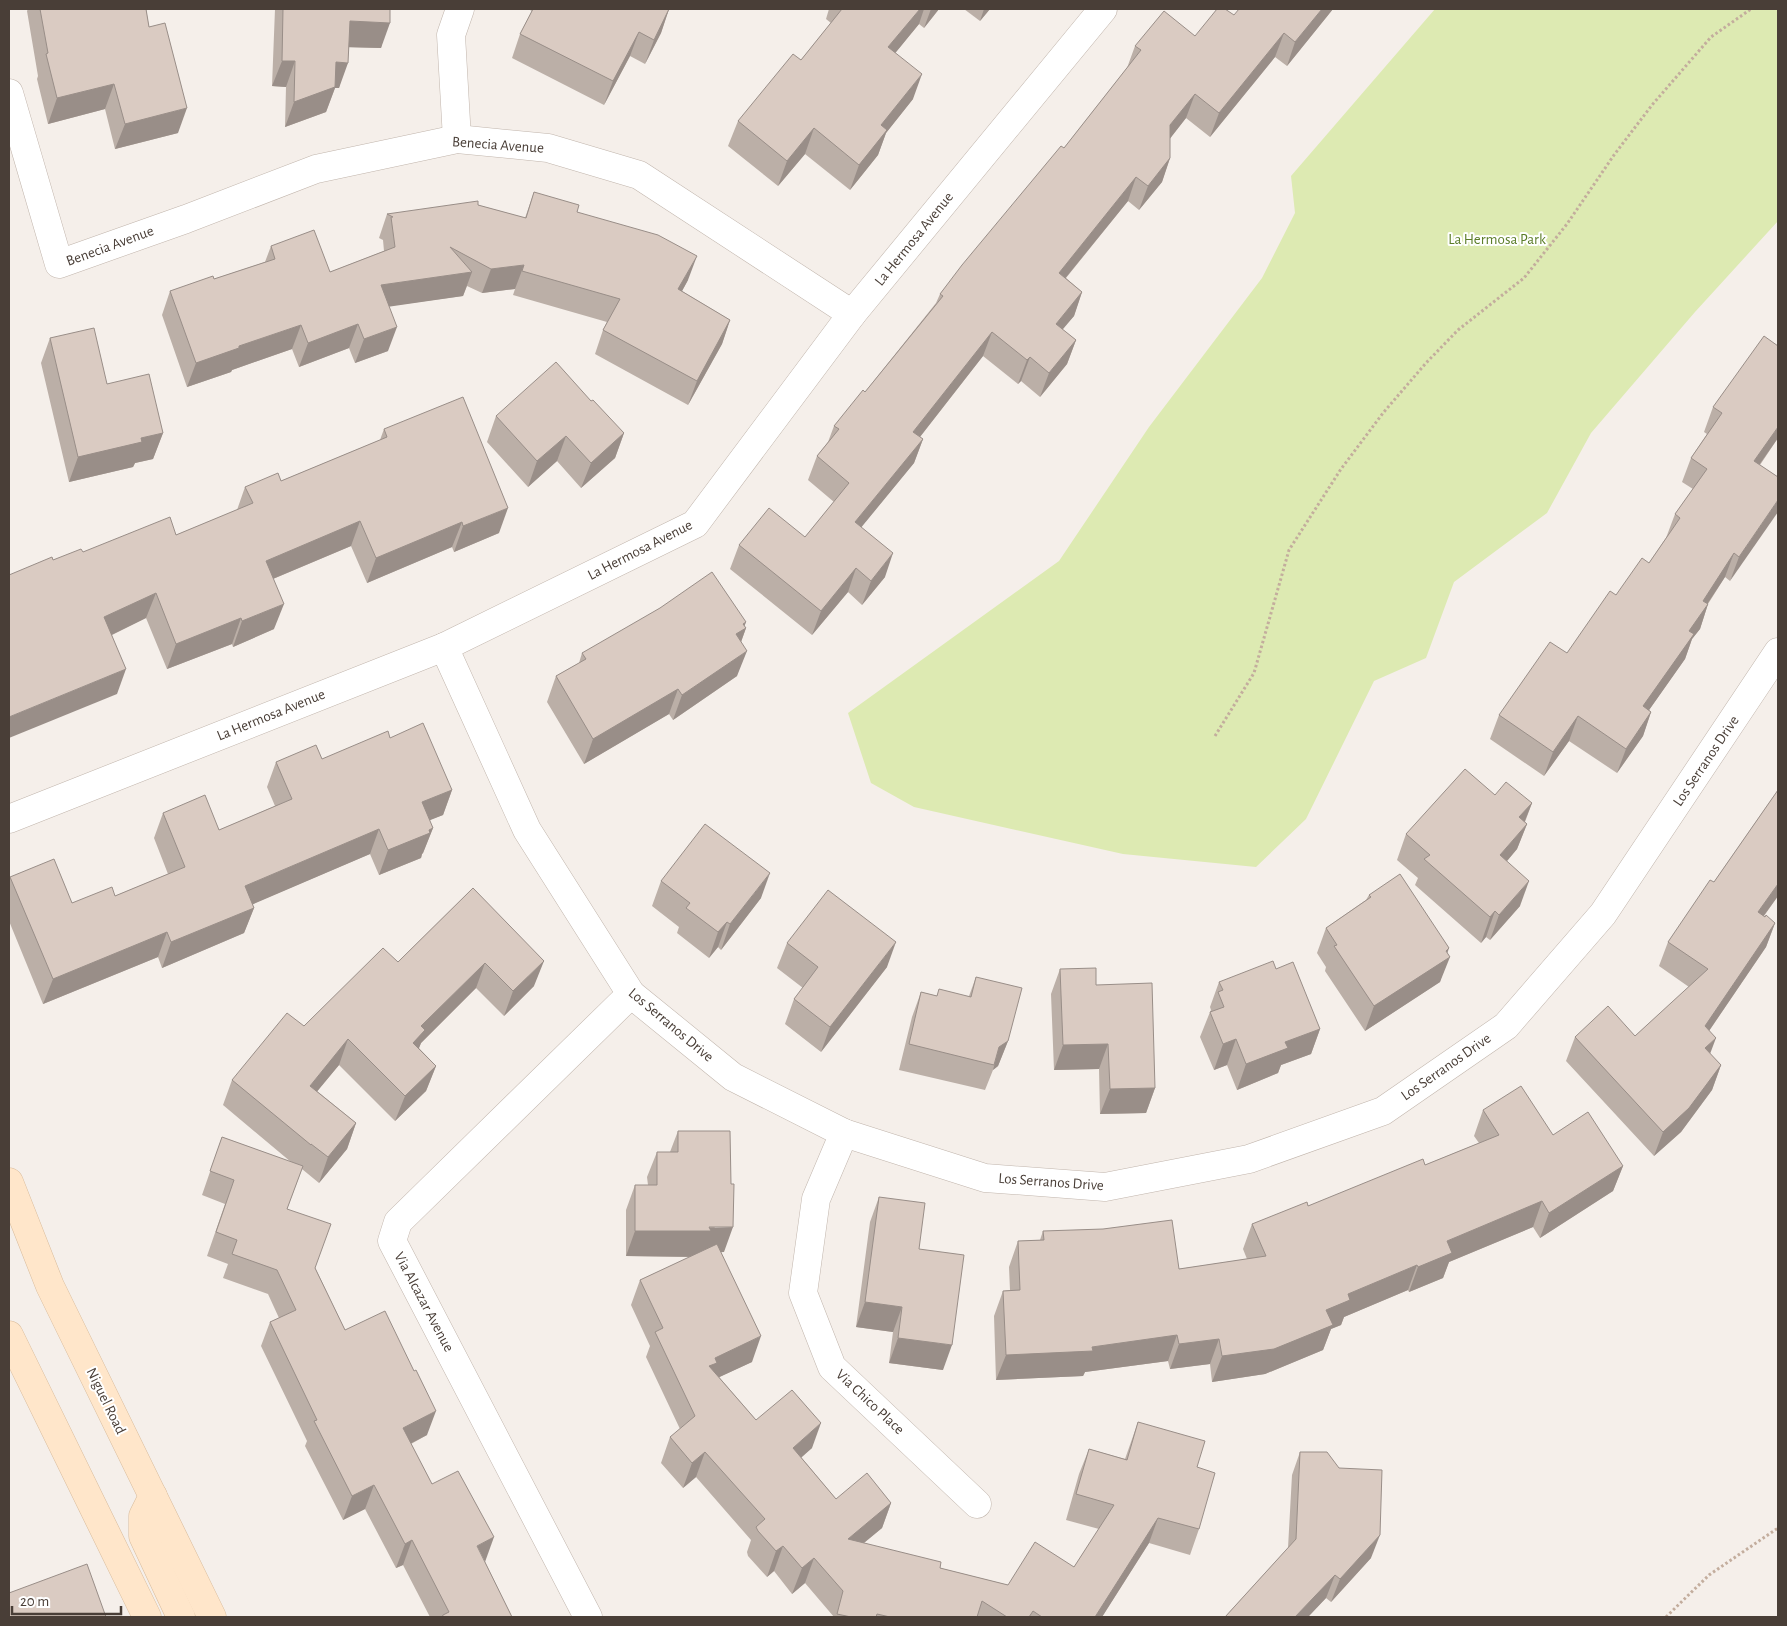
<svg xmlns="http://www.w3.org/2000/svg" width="1787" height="1626" viewBox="0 0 1787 1626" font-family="'Alegreya Sans',sans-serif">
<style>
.green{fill:#ddeab2}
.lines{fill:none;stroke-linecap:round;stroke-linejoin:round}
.minor-casing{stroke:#c1b5ac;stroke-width:29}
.tertiary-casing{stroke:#c1b5ac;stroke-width:29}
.secondary-casing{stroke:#d8bb9b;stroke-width:29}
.path{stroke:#c3ad9d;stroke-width:3;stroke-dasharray:2.5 2.5;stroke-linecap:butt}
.minor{stroke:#fff;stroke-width:28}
.tertiary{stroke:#fff;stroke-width:28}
.secondary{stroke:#ffe6ca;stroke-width:28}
.wall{fill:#bbafa7}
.shaded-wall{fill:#998e88}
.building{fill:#dacbc2;stroke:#998e88}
.labels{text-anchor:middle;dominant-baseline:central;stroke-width:4;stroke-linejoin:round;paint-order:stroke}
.street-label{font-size:15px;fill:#493e37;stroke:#fff}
.park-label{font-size:15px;fill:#5b7d29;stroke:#fff}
</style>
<rect width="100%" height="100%" fill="#f5efea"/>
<polygon class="green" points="1435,9 1778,9 1778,221 1695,312 1591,433 1547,513 1454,582 1426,658 1374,681 1306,819 1256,867 1123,854 914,807 871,783 848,713 1059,561 1149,427 1262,278 1295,213 1291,176"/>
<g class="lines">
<defs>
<g id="minor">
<polyline points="9,93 59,264 186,219 316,169 457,139 548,148 639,175 852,314"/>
<polyline points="457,139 451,35 460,9"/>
<polyline points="444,647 527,830 631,994 733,1077 844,1133 985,1178 1105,1187 1249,1159 1383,1111 1506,1026 1603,914 1778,652"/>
<polyline points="844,1133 816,1199 803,1293 832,1367 977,1504"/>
<polyline points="588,1617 392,1241 398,1222 631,994"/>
</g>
<polyline id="tertiary" points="9,819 444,647 695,524 852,314 1103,9"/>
<g id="secondary">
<polyline points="9,1182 50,1286 212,1617"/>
<polyline points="9,1335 147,1617"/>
<polyline points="153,1496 143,1516 143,1536 181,1617"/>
</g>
</defs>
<use href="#minor" class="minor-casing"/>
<use href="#tertiary" class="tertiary-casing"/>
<use href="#secondary" class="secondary-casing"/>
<g class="path">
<polyline points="1215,736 1254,673 1289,550 1341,469 1383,413 1426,363 1458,330 1524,278 1567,224 1614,155 1652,105 1711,37 1751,9"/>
<polyline points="1666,1617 1709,1575 1778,1528"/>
</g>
<use href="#minor" class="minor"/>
<use href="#tertiary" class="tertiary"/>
<use href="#secondary" class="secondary"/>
</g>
<g class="wall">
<polygon points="28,9 146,9 149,27 178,133 115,149 105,109 48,124 37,79 38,76 27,11"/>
<polygon points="275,9 390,9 381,48 349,47 339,88 335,88 326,112 285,127 286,87 272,86"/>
<polygon points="528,9 669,9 661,33 645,64 630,56 604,105 512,58 520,34 532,11"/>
<polygon points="829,9 939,9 924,28 919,24 895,53 913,99 886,133 878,155 850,190 805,154 778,186 728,146 738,121 801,60 831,23 826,19"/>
<polygon points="964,9 990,9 980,21"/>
<polygon points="1333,9 1287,66 1275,57 1210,137 1186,118 1170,138 1170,158 1162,182 1139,210 1128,201 1066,278 1082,292 1074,316 1062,329 1076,340 1067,364 1040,397 1021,381 1018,384 983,356 920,437 923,439 914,463 861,527 885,577 862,605 848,592 812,635 730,569 739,545 805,537 834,502 808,480 817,456 828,442 834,426 865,392 936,303 940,294 1064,148 1127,68 1135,46 1195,36 1234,15"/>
<polygon points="534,192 577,212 688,280 682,291 730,320 722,344 688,405 595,354 603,330 607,322 513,295 515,289 482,293 467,286 463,296 389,306 388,351 355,363 349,348 299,367 292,349 232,370 231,372 187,387 162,315 170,291 214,279 265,262 271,246 330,272 384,251 383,240 379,238 387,214 478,205 525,218"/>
<polygon points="50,338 107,384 163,433 153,459 135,463 133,467 69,482 41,363"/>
<polygon points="1713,407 1778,438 1760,465 1778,477 1730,581 1725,577 1708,604 1700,629 1692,639 1685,659 1649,710 1651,712 1643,736 1617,773 1569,741 1544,776 1490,739 1499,715 1567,653 1616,595 1649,563 1666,538 1675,514 1693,489 1682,482 1691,458 1707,434 1704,432"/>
<polygon points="496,416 624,433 615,458 581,488 557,461 528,487 487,442"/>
<polygon points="384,429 499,533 454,552 452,547 367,583 351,546 273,579 274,629 233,647 232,644 167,669 146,618 112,635 117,694 53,560 83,552 176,535 237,510 245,487 281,481 380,440"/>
<polygon points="746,622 744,626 746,628 741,642 737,676 673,720 669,714 584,764 547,702 556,676 579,663 582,653"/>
<polygon points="390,738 452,790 443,815 429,820 433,828 423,853 422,854 421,858 379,875 370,854 252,904 254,908 244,933 162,968 158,957 43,1004 9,921 9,882 10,877 72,903 115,896 168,874 154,838 163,813 219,830 275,806 267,787 276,762 322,759"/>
<polygon points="1778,790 1778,896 1764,916 1775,923 1766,947 1709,1031 1710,1054 1721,1065 1712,1090 1681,1132 1654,1156 1566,1061 1575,1037 1635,1036 1689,987 1659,966 1668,942 1714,882"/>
<polygon points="1495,795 1532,803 1525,822 1527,824 1517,849 1507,861 1520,906 1490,940 1486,937 1481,943 1415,885 1418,878 1397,860 1406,834"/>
<polygon points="661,881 761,898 721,950 718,947 709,958 677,933 679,927 652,906"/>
<polygon points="473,888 534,986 504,1016 476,988 421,1043 419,1048 436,1066 426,1091 395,1121 339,1065 317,1091 356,1123 347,1149 319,1183 302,1169 287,1209 345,1330 427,1435 411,1444 432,1484 485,1562 512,1617 430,1617 403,1565 396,1568 365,1509 343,1520 305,1446 307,1441 261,1346 270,1322 279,1318 268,1294 223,1278 228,1264 207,1256 225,1204 202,1195 222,1137 291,1162 223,1105 232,1080 304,1026 398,962"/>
<polygon points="1369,895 1447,953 1440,982 1365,1031 1325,971 1326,967 1317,953 1326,928 1366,900"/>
<polygon points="787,943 887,967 821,1052 785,1024 794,999 803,988 777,968"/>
<polygon points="1060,969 1096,985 1155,1088 1146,1113 1100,1114 1099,1069 1054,1070 1051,994"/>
<polygon points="1276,969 1320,1029 1311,1054 1281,1065 1278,1073 1237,1090 1227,1065 1214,1070 1200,1037 1210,1012 1211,1010 1210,1007 1219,982"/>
<polygon points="976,977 1008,1041 998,1066 993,1070 985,1090 899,1070 912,1017 921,992 937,996 969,996"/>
<polygon points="1483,1110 1553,1135 1623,1166 1613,1191 1540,1238 1533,1227 1449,1262 1443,1278 1409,1292 1408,1290 1344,1317 1341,1325 1331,1329 1323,1350 1265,1374 1212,1382 1210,1364 1170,1369 1168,1361 1085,1372 1083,1376 996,1380 994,1316 1003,1291 1010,1290 1009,1267 1018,1241 1040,1240 1043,1231 1179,1269 1247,1259 1243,1249 1252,1224 1308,1206 1425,1165 1479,1143 1474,1136"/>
<polygon points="678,1131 724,1252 721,1252 752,1362 719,1377 756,1420 812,1448 801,1457 836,1499 891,1503 882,1528 864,1543 940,1568 1008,1585 1074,1567 1099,1529 1066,1520 1079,1474 1089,1449 1125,1459 1138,1422 1197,1467 1199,1529 1190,1555 1149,1543 1102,1617 834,1617 805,1583 792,1594 774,1571 767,1577 748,1556 747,1552 751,1540 696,1477 683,1488 661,1463 670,1437 680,1429 646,1357 650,1346 631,1305 640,1280 690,1257 626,1256 626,1210 635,1185 648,1185 647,1177 657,1152 670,1152"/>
<polygon points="879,1197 919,1249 943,1370 889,1363 893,1332 856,1327 870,1222"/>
<polygon points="1300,1452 1371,1558 1331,1602 1326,1598 1308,1617 1225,1617 1288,1548 1292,1475"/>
</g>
<g class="shaded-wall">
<polygon points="669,9 661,33 645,64 654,40"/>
<polygon points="920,9 924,9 919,24 879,73 888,47"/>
<polygon points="931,9 939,9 924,28"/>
<polygon points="984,9 990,9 980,21"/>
<polygon points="1322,9 1333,9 1287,66 1295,42"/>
<polygon points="350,21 390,23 381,48 340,47"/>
<polygon points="639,32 630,56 604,105 613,81"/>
<polygon points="1284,33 1275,57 1210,137 1219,113"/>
<polygon points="282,61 295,61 286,87 272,86"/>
<polygon points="336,62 348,63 339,88 335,88 326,112 285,127 294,102"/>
<polygon points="922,74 913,99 886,133 878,155 850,190 859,165 881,125"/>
<polygon points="114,84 105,109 48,124 57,98"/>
<polygon points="1195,94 1186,118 1162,149 1170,125"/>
<polygon points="187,108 178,133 115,149 125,124"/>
<polygon points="814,128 805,154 778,186 787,161"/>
<polygon points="1170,158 1162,182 1139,210 1148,186"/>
<polygon points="1136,177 1128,201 1050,297 1059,273"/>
<polygon points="697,256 688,280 670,313 678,289"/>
<polygon points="524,265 515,289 482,293 491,269"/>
<polygon points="472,272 463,296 373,309 381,285"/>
<polygon points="1082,292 1074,316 1047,348 1056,324"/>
<polygon points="730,320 722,344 688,405 697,381"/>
<polygon points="358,324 349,348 299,367 308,343"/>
<polygon points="301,325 292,349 232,370 231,372 187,387 196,363 239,346"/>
<polygon points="397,327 388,351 355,363 364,339"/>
<polygon points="992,332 983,356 905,456 913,432"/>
<polygon points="1076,340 1067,364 1040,397 1049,373"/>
<polygon points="1030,357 1021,381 1018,384 1027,360"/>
<polygon points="1778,427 1778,438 1745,485 1754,461"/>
<polygon points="163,433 153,459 135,463 133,467 69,482 78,457 141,438"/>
<polygon points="624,433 615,458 581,488 591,463"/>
<polygon points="566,436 557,461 528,487 537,461"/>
<polygon points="923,439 914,463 846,546 855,522"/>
<polygon points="1778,500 1778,512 1730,581 1739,557"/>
<polygon points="508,508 499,533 454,552 463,526"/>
<polygon points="360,521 351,546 256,586 266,561"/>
<polygon points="462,522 452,547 367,583 376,558"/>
<polygon points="893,553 885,577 862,605 871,581"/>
<polygon points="1734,553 1725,577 1694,624 1708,604 1700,629 1692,639 1685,659 1635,730 1643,706 1689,631 1703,601"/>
<polygon points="856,568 848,592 812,635 821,611"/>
<polygon points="156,593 146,618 95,643 104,617"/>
<polygon points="284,604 274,629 233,647 242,621"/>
<polygon points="241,618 232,644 167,669 176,644"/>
<polygon points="746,622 743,630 746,628 737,653 736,634 743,624"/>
<polygon points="747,651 737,676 673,720 682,695"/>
<polygon points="126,669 117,694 9,738 9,717"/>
<polygon points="678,689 669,714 584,764 593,739"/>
<polygon points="1651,712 1643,736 1617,773 1626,749"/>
<polygon points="1578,716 1569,741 1544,776 1553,752"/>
<polygon points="452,790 443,815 413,827 422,802"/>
<polygon points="1532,803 1522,828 1519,817"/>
<polygon points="1527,824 1517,849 1491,880 1500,855"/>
<polygon points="433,828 423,853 422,854 421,858 379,875 388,850"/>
<polygon points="379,829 370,854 235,912 245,886"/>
<polygon points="770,873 761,898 721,950 730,924"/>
<polygon points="1529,881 1520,906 1490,940 1499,915"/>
<polygon points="1778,884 1778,896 1749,936 1758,912"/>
<polygon points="254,908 244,933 162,968 171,942"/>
<polygon points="1495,911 1486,937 1481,943 1490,917"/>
<polygon points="727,922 718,947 709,958 718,932"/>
<polygon points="1775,923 1766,947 1696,1050 1705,1026"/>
<polygon points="167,932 158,957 43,1004 53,979"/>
<polygon points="896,942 887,967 821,1052 830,1027"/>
<polygon points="1449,948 1445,960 1450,957 1440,982 1365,1031 1374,1006"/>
<polygon points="544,961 534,986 504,1016 513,991"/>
<polygon points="485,963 476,988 421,1043 416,1055 413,1043 421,1026"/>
<polygon points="1320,1029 1311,1054 1281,1065 1278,1073 1237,1090 1246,1064 1285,1042"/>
<polygon points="1716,1038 1707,1062 1705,1048"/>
<polygon points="348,1039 339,1065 301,1111 310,1086"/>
<polygon points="1236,1039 1227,1065 1214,1070 1223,1044"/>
<polygon points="1008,1041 998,1066 993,1070 999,1047"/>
<polygon points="1108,1044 1099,1069 1054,1070 1063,1045"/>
<polygon points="1721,1065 1712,1090 1681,1132 1654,1156 1663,1132"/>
<polygon points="436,1066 426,1091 395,1121 405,1096"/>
<polygon points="1155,1088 1146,1113 1100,1114 1110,1089"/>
<polygon points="356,1123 347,1149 319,1183 328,1157"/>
<polygon points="1623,1166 1613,1191 1540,1238 1549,1213"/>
<polygon points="1542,1201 1533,1227 1449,1262 1443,1278 1409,1292 1418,1267 1447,1241"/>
<polygon points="733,1227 724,1252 703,1253 702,1257 626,1256 635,1231"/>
<polygon points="1417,1265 1408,1290 1344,1317 1341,1325 1331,1329 1323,1350 1265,1374 1212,1382 1222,1356 1326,1310 1348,1294"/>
<polygon points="865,1302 902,1307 893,1332 856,1327"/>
<polygon points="1177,1335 1168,1361 1085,1372 1083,1376 996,1380 1006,1355 1092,1347"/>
<polygon points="761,1336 752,1362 711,1381 709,1366 715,1358"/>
<polygon points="898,1338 952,1345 943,1370 889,1363"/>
<polygon points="1219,1339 1210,1364 1170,1369 1179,1344"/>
<polygon points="436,1411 427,1435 394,1452 403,1428"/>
<polygon points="821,1423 812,1448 784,1473 793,1448"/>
<polygon points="705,1452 696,1477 683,1488 692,1463"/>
<polygon points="374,1485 365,1509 343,1520 352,1496"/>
<polygon points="891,1503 882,1528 838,1564 848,1539"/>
<polygon points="1158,1518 1149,1543 1102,1617 1095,1617"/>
<polygon points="1380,1535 1371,1558 1331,1602 1340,1579"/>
<polygon points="494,1537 485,1562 477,1546"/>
<polygon points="412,1540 403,1565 396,1568 405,1544"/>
<polygon points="783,1546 774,1571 767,1577 776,1551"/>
<polygon points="814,1558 805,1583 792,1594 802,1568"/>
<polygon points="1335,1575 1326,1598 1308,1617 1295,1617"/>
</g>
<g class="building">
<polygon points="40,9 146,9 149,27 165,23 187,108 125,124 114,84 57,98 46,54 48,53"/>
<polygon points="283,9 390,9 390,23 350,21 348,63 336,62 335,87 294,102 295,61 282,61"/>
<polygon points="533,9 669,9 654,40 639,32 613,81 520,34"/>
<polygon points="842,9 920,9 888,47 922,74 881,125 887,130 859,165 814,128 787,161 738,121 793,54 801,60"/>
<polygon points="1217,9 1225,9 1234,15 1239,9 1322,9 1295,42 1284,33 1219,113 1195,94 1170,125 1170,158 1148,186 1136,177 1059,273 1082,292 1056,324 1076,340 1049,373 1030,357 1027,360 992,332 913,432 923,439 855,522 893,553 871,581 856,568 821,611 739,545 769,508 805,537 849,483 817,456 839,429 834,426 863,390 865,392 943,296 940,294 962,265 1061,146 1064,148 1141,50 1135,46 1164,11 1195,36"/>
<polygon points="534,192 579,205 577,212 658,235 697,256 678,289 730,320 697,381 603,330 620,299 522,271 524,265 491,269 450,247 472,272 381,285 397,327 364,339 358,324 308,343 301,325 239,346 239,348 196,363 170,291 213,276 214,279 275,259 271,246 314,230 330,272 395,247 391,217 393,217 387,214 478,201 478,205 526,218"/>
<polygon points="94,328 107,384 149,374 163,433 141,438 142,442 78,457 50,338"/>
<polygon points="1764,336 1778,346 1778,427 1754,461 1778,477 1778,500 1739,557 1734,553 1703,601 1708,604 1689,631 1694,634 1643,706 1651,712 1626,749 1578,716 1553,752 1499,715 1550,642 1567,653 1610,591 1616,595 1642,558 1649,563 1680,518 1675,514 1707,469 1691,458 1722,413 1713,407"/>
<polygon points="556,362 591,401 593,400 624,433 591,463 566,436 537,461 496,416"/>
<polygon points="463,397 508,508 463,526 462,522 376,558 360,521 266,561 284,604 242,621 241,618 176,644 156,593 104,617 126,669 9,717 9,575 52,557 53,560 81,549 83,552 170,517 176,535 253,503 245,487 278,473 281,481 387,437 384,429"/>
<polygon points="712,572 746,622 743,624 746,628 736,634 747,651 682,695 678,689 593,739 556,676 586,659 582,653 660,608"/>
<polygon points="423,723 452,790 422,802 433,828 429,830 430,833 388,850 379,829 245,886 254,908 171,942 167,932 53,979 10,877 54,859 72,903 112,887 115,896 185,867 163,813 205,795 219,830 292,799 276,762 316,745 322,759 388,731 390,738"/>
<polygon points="1465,769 1495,795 1506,782 1532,803 1519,817 1527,824 1500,855 1529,881 1499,915 1495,911 1490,917 1424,859 1430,855 1406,834"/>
<polygon points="1778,790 1778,884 1758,912 1765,917 1766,915 1775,923 1705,1026 1716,1038 1705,1048 1721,1065 1689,1108 1663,1132 1575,1037 1608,1006 1635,1036 1708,969 1668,942 1710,880 1714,882"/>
<polygon points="705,824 770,873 730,924 727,922 718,932 686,908 690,903 661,881"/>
<polygon points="1400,874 1449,948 1446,951 1450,957 1374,1006 1334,946 1337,945 1326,928 1371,897 1369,895"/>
<polygon points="473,888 544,961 513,991 485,963 421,1026 425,1030 413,1043 436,1066 405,1096 348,1039 310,1086 356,1123 328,1157 311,1144 311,1145 232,1080 287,1013 304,1026 383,948 398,962"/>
<polygon points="828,890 896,942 830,1027 794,999 818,967 787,943"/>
<polygon points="1273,961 1276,969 1293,962 1320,1029 1285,1042 1288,1048 1246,1064 1236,1039 1223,1044 1210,1012 1224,1007 1218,992 1223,990 1219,982"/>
<polygon points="1096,968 1096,985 1152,983 1155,1088 1110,1089 1108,1044 1063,1045 1060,969"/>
<polygon points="976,977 1022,988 1008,1041 999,1047 994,1065 909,1044 921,992 937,996 939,989 971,997"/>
<polygon points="1521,1086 1553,1135 1588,1112 1623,1166 1549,1213 1542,1201 1447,1241 1452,1253 1418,1267 1417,1265 1348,1294 1350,1300 1326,1310 1333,1325 1274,1349 1222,1356 1219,1339 1179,1344 1177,1335 1092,1347 1093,1351 1006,1355 1003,1291 1020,1290 1018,1241 1044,1240 1043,1231 1103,1229 1172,1220 1179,1269 1266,1256 1252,1224 1307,1202 1308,1206 1423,1159 1425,1165 1499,1135 1483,1110"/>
<polygon points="678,1131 730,1131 731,1184 734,1184 733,1227 709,1227 711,1231 635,1231 635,1185 657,1185 657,1152 678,1152"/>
<polygon points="222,1137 303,1166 287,1209 331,1224 315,1268 345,1330 385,1311 414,1371 416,1370 436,1411 403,1428 432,1484 458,1471 494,1537 477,1546 512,1617 442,1617 443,1615 449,1612 412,1540 405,1544 374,1485 352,1496 314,1421 317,1420 270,1322 296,1310 277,1270 232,1254 237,1240 216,1232 234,1180 210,1171"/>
<polygon points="879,1197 925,1203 919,1249 964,1255 952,1345 898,1338 902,1307 865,1302"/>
<polygon points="717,1244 761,1336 715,1358 717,1363 709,1366 756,1420 792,1390 821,1423 793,1448 836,1499 867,1473 891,1503 848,1539 941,1562 940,1568 1008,1585 1035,1542 1074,1567 1114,1505 1076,1494 1089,1449 1127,1460 1138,1422 1205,1441 1197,1467 1215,1473 1199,1529 1158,1518 1095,1617 1042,1617 1033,1611 1029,1617 1007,1617 982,1601 977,1617 890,1617 877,1614 876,1617 851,1617 837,1614 843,1591 814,1558 802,1568 783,1546 776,1551 758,1531 756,1527 765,1519 705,1452 692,1463 670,1437 695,1416 655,1332 663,1328 640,1280"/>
<polygon points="1300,1452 1327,1452 1339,1468 1382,1470 1380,1535 1340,1579 1335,1575 1295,1617 1225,1617 1296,1539"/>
<polygon points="87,1564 106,1617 9,1617 9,1593"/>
</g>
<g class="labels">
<g class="street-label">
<text transform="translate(498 145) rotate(4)">Benecia Avenue</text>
<text transform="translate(914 239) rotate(-51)">La Hermosa Avenue</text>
<text transform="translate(110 246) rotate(-20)">Benecia Avenue</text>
<text transform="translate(640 550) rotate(-27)">La Hermosa Avenue</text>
<text transform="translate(271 715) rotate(-22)">La Hermosa Avenue</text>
<text transform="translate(1706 761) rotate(-56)">Los Serranos Drive</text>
<text transform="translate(671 1025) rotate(40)">Los Serranos Drive</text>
<text transform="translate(1446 1067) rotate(-35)">Los Serranos Drive</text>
<text transform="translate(1051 1182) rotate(4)">Los Serranos Drive</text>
<text transform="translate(424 1302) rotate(62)">Via Alcazar Avenue</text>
<text transform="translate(106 1401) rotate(64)">Niguel Road</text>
<text transform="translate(870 1402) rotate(43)">Via Chico Place</text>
</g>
<g class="park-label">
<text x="1497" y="239">La Hermosa Park</text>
</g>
</g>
<rect width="1787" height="1626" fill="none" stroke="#493e37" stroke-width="20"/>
<path d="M12 1606v8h109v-8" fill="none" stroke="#493e37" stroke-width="2.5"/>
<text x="20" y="1606" font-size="15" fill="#493e37" stroke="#ffffff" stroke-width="4" paint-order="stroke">20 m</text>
</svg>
